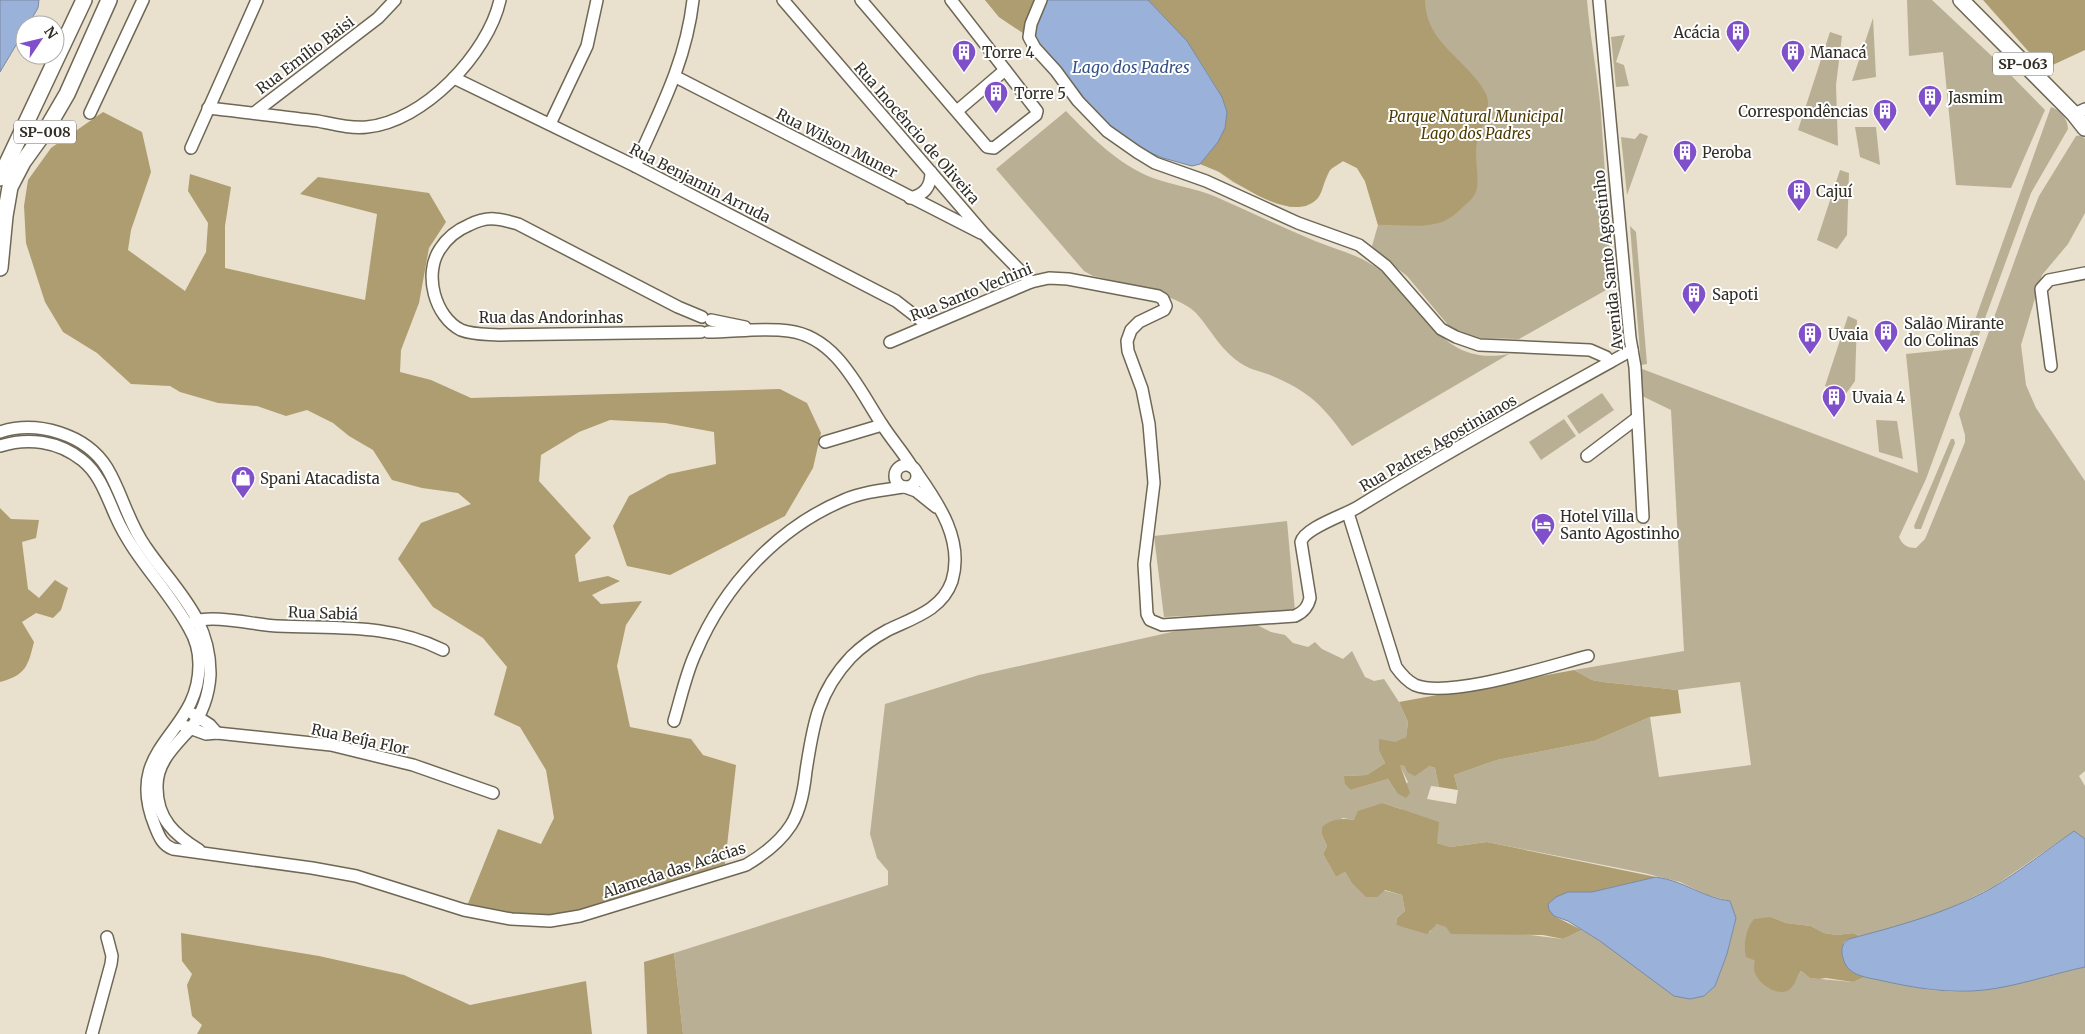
<svg xmlns="http://www.w3.org/2000/svg" width="2085" height="1034" viewBox="0 0 2085 1034" font-family="Merriweather,serif">
<style>
.green{fill:#b9af94;fill-rule:evenodd}
.forest{fill:#ad9d70}
.water{fill:#9ab1d9;stroke:#7a8aa3}
.lines{fill:none;stroke-linecap:round;stroke-linejoin:round}
.minor-casing{stroke:#6e6755;stroke-width:14}
.major-casing{stroke:#6e6755;stroke-width:18}
.minor{stroke:#fff;stroke-width:11}
.major{stroke:#fff;stroke-width:15}
.labels{text-anchor:middle;dominant-baseline:central;stroke-width:4;stroke-linejoin:round;paint-order:stroke}
.shield{fill:#fff;stroke:#6f6d67;stroke-width:1}
.shield-label{font-size:14px;font-weight:bold;fill:#312e26}
.poi-label{font-size:15px;fill:#312e26;stroke:#fff;text-anchor:start}
.street-label{font-size:15px;fill:#312e26;stroke:#fff}
.park-label{font-size:15px;font-style:italic;fill:#4c3b00;stroke:#fff}
.water-label{font-size:16px;font-style:italic;fill:#355286;stroke:#fff}
</style>
<rect width="100%" height="100%" fill="#e9e1cd"/>
<g class="green">
<path d="M985,0H1587C1590,38 1598,76 1601,114C1605,171 1608,228 1615,285L1519,339L1476,338L1461,334L1448,325L1407,276L1382,257L1372,246L1378,225L1365,181L1357,168L1343,161L1330,170L1318,197L1306,206L1290,207L1260,196L1233,182L1219,172L1200,164L1192,166L1163,158L1029,37L999,17Z"/>
<polygon points="1907,0 1932,0 1996,60 2045,110 2011,188 1956,185 1943,52 1909,56"/>
<polygon points="1873,18 1876,77 1852,81"/>
<polygon points="1830,32 1842,36 1836,85 1838,146 1798,130"/>
<polygon points="1625,35 1616,62 1624,65 1629,86 1616,87 1611,37"/>
<path d="M2051,107C2060,110 2068,119 2068,129L2031,193L1926,479L1899,537C1902,545 1908,548 1916,548L1925,539L1965,442V435L1959,414L2029,221L2039,196L2076,136L2082,135L2085,139V213L2068,244L2042,275L2021,345L2026,385L2036,408L2085,481V771L2079,776L2085,786V839L2074,831L1993,887L1945,911L1895,928L1860,936L1853,933L1837,935L1824,933L1811,926L1786,923L1771,917L1754,960L1767,987L1783,991L1797,978L1801,971L1810,978L1853,982L1865,977L1930,990L1957,992L1986,990L2085,967V1034H683L674,953L888,885V871L877,858L870,834L885,704L979,675L1203,625L1247,620L1271,632L1285,635L1293,643L1308,647L1315,642L1322,649L1343,659L1352,651L1365,677L1374,681L1384,679L1399,702L1408,722L1406,737L1379,751L1385,763L1367,775L1344,776L1351,790L1388,779L1397,793L1408,782L1399,764L1404,766L1407,772L1429,766L1435,768L1439,787L1431,786L1427,799L1456,804L1458,790L1454,775L1497,760L1594,741L1650,717L1659,777L1751,765L1740,682L1678,690L1603,682L1592,680L1574,670L1684,651L1671,410L1640,395L1637,367L1918,473L1906,354L1965,348ZM1383,803L1401,809L1437,843L1450,847L1487,842L1644,873L1680,882L1707,895L1730,901L1736,918L1727,954L1715,986L1600,941L1582,930L1563,939L1437,924L1432,928L1430,932L1396,925L1397,918L1405,911L1402,895L1351,882L1345,872L1336,877L1323,854L1327,846L1322,835V827L1343,818L1354,820Z"/>
<path d="M1066,111C1091,137 1119,165 1153,178C1173,185 1194,188 1214,196C1248,211 1281,227 1315,241C1335,249 1356,254 1374,266C1424,299 1436,368 1509,354L1352,446C1328,413 1316,395 1277,378C1266,372 1252,371 1242,364C1221,351 1212,331 1196,313C1178,294 1120,283 1093,276L1084,271L996,169Z"/>
<polygon points="1855,127 1876,127 1880,165 1860,157"/>
<polygon points="1640,133 1648,136 1627,195 1621,137 1635,139"/>
<polygon points="1840,170 1849,173 1847,235 1837,249 1817,240"/>
<polygon points="1630,226 1636,232 1647,364 1641,365"/>
<polygon points="1848,316 1857,320 1855,381 1845,395 1825,386"/>
<polygon points="1602,393 1614,410 1579,434 1567,416"/>
<polygon points="1564,419 1576,436 1541,460 1529,442"/>
<polygon points="1876,420 1897,421 1903,459 1879,452"/>
<polygon points="1951,439 1954,439 1955,443 1921,529 1915,529 1914,526"/>
<polygon points="1287,521 1295,611 1164,617 1154,536"/>
</g>
<g class="forest">
<polygon points="985,0 1041,0 1029,37 999,17"/>
<path d="M1148,0H1425C1425,44 1469,60 1486,94C1493,110 1480,127 1477,142C1474,157 1479,173 1477,188C1476,195 1469,202 1464,206C1458,212 1450,219 1442,222C1422,229 1398,224 1378,225L1365,181L1357,168L1343,161C1340,164 1333,166 1330,170C1324,177 1324,190 1318,198C1294,224 1243,187 1221,173C1215,169 1207,167 1200,164C1212,149 1225,135 1227,115C1228,106 1220,95 1216,87C1198,54 1175,26 1148,0Z"/>
<polygon points="1983,0 2085,0 2085,50 2044,69"/>
<polygon points="103,112 142,132 151,172 131,230 128,250 185,291 206,252 208,223 188,191 190,174 231,187 225,226 225,268 365,300 377,214 300,194 318,177 429,193 446,222 429,248 419,303 401,350 400,372 431,380 471,398 780,389 807,403 821,433 813,468 785,516 670,575 627,566 613,526 629,496 669,474 716,464 714,432 665,423 610,420 579,432 541,455 539,481 591,538 575,555 579,582 608,576 620,581 592,595 601,604 642,601 626,625 617,666 630,727 691,739 703,755 736,765 725,864 600,906 544,918 467,906 498,829 541,844 554,818 546,770 520,727 494,715 507,667 483,638 433,607 398,559 421,523 471,504 458,493 422,488 392,480 373,450 349,436 333,423 307,410 286,416 257,406 218,403 180,392 170,386 131,384 97,353 63,332 45,302 26,243 24,206 28,180 51,148"/>
<path d="M0,508L11,519L39,520L36,538L22,542L28,589L39,598L55,580L68,588L61,610L53,618L36,613L22,622L34,642C28,666 26,675 0,682Z"/>
<polygon points="1574,670 1592,680 1603,682 1678,690 1681,713 1743,705 1650,717 1594,741 1497,760 1454,775 1458,790 1439,787 1435,768 1429,766 1415,776 1407,772 1404,766 1400,765 1410,793 1406,798 1397,793 1388,779 1351,790 1345,784 1344,776 1367,775 1385,763 1379,751 1379,739 1395,742 1406,737 1408,722 1399,702"/>
<path d="M1383,803L1439,822L1437,843L1450,847L1487,842L1656,877L1592,892H1568L1554,916L1582,930L1563,939L1543,935L1451,934L1446,927L1437,924L1427,934L1396,925L1397,918L1405,911L1402,895L1385,890L1377,897H1366L1351,882L1345,872L1336,877L1323,854L1327,846L1322,835V827C1332,819 1342,818 1354,820L1358,811Z"/>
<path d="M1771,917L1786,923L1811,926L1824,933L1837,935L1853,933L1860,936L1849,939L1844,942C1837,960 1849,972 1865,977L1853,982L1826,978L1819,979L1810,978L1801,971C1796,978 1795,987 1787,991C1775,996 1754,981 1754,968C1754,965 1755,963 1754,960L1746,957C1743,945 1746,928 1754,919Z"/>
<polygon points="181,933 319,956 404,975 470,1005 586,981 592,1034 197,1034 202,1025 192,1016 187,985 192,974 182,961"/>
<polygon points="674,953 683,1034 647,1034 644,962"/>
</g>
<g class="water">
<polygon points="0,0 39,0 38,8 28,25 25,25 25,30 0,72"/>
<polygon points="1041,0 1148,0 1187,41 1222,97 1227,112 1225,128 1218,142 1200,164 1192,166 1163,158 1134,146 1108,130 1035,48 1031,24"/>
<path d="M2074,831L2085,839V967C2052,974 2018,986 1985,990C1949,994 1914,988 1879,980C1864,977 1847,975 1843,958C1841,950 1841,944 1849,939C1898,926 1947,913 1992,888C2020,871 2047,850 2074,831Z"/>
<path d="M1656,877C1685,881 1703,898 1730,901L1736,918L1727,954L1715,986L1704,996L1690,999L1674,996L1600,941L1568,921L1554,916L1549,910L1548,904L1556,897L1568,892H1592Z"/>
</g>
<g class="lines">
<defs>
<g id="minor">
<polyline points="783,0 985,235 1031,282"/>
<polyline points="861,0 987,147 994,148 1036,115 1037,111 951,0"/>
<polyline points="1041,0 1031,24 1029,37 1035,48 1056,71 1078,101 1107,131 1137,152 1155,163 1206,181 1298,223 1359,245 1386,266 1441,329 1456,337 1479,345 1590,350 1606,357 1610,362"/>
<polyline points="1599,0 1630,338 1635,367 1643,517"/>
<polyline points="676,77 981,233"/>
<polyline points="454,78 635,166 896,301 927,325"/>
<path d="M208,108C245,112 281,117 318,121C333,124 351,129 367,127C423,122 488,54 500,0"/>
<polyline points="957,111 1005,70"/>
<polyline points="90,113 143,0"/>
<polyline points="254,113 378,18 395,0"/>
<polyline points="2074,114 2085,109"/>
<polyline points="550,124 587,46 597,0"/>
<polyline points="191,148 257,0"/>
<path d="M635,166C660,110 686,62 693,0"/>
<path d="M910,198C924,195 931,187 931,172"/>
<polyline points="711,320 745,327"/>
<path d="M701,332L499,335C487,334 473,335 461,330C435,317 423,274 440,249C447,238 457,230 469,225C477,221 486,218 495,219C502,219 510,222 518,224L678,307L702,317"/>
<path d="M708,332C735,332 763,327 789,331C837,337 859,390 883,426C892,440 903,452 912,467"/>
<path d="M890,342L1031,282L1049,278L1068,279L1158,296L1163,299L1166,306L1164,310L1139,322L1131,330L1127,341L1128,351L1142,389L1149,424L1154,483L1144,564L1147,614L1150,620L1162,625L1295,616C1304,612 1308,607 1310,598L1301,542C1304,528 1345,515 1358,507C1447,452 1540,401 1632,350"/>
<polyline points="2051,366 2041,289 2049,280 2085,273"/>
<path d="M0,432C37,420 86,434 107,468C122,493 128,522 145,546C174,589 211,618 210,675C209,694 202,716 189,730C174,747 156,763 157,788C157,819 175,835 199,850"/>
<polyline points="825,442 882,425"/>
<path d="M0,446C28,437 58,441 82,460C100,474 107,497 116,517C134,558 168,589 189,628C195,638 199,652 199,664C200,735 122,745 155,826C159,836 162,845 173,849L312,868L356,876L464,910L511,919L550,921L580,916L746,865C763,855 780,842 791,825C801,809 804,789 806,771C813,725 818,692 851,657C862,646 875,637 888,630C913,618 942,610 952,581C964,541 939,504 917,473"/>
<polyline points="1587,456 1637,418"/>
<circle cx="906" cy="476" r="11"/>
<polyline points="905,487 916,491 936,507"/>
<path d="M1348,513L1396,667C1401,674 1407,681 1415,685C1450,699 1549,666 1588,656"/>
<path d="M193,622C213,614 255,625 277,626C336,629 389,623 443,650"/>
<polyline points="193,714 210,725 217,733"/>
<path d="M674,721C681,698 686,673 696,652C724,586 777,528 844,500C863,492 883,490 903,487"/>
<polyline points="184,726 206,734 217,733 331,745 413,765 493,793"/>
<polyline points="92,1034 111,964 112,956 107,937"/>
</g>
<g id="major">
<polyline points="1961,0 2074,114 2085,128"/>
<polyline points="0,178 84,0"/>
<polyline points="0,268 5,216 10,187 23,162 46,130 67,94 109,0"/>
</g>
</defs>
<use href="#minor" class="minor-casing"/>
<use href="#major" class="major-casing"/>
<use href="#minor" class="minor"/>
<use href="#major" class="major"/>
</g>
<defs>
<symbol id="building-pin" viewBox="-11 -11 22 30"><path d="M0 17L-7.5 6A9.5 9.5 0 1 1 7.5 6Z" fill="#7f50c9" stroke="#fff"/><path d="M-4-6H4V6H1V3H-1V6H-4ZM-2.5-4.3h1.7v1.8h-1.7ZM.8-4.3h1.7v1.8H.8ZM-2.5-1h1.7V.8h-1.7ZM.8-1h1.7V.8H.8Z" fill="#fff"/></symbol>
<symbol id="shop-pin" viewBox="-11 -11 22 30"><path d="M0 17L-7.5 6A9.5 9.5 0 1 1 7.5 6Z" fill="#7f50c9" stroke="#fff"/><path d="M-5-2.5h2.3a2.7 3.5 0 0 1 5.4 0H5L5.5 6h-11ZM-1.5-2.5h3a1.5 2.3 0 0 0-3 0Z" fill="#fff"/></symbol>
<symbol id="hotel-pin" viewBox="-11 -11 22 30"><path d="M0 17L-7.5 6A9.5 9.5 0 1 1 7.5 6Z" fill="#7f50c9" stroke="#fff"/><path d="M-6-4.5h1.5V1H6V5H4.5V3h-9V5H-6ZM-4 0a1.8 1.8 0 1 1 3.6 0ZM.5 0V-2.5h3Q6-2.5 6 0Z" fill="#fff"/></symbol>
</defs>
<g fill-rule="evenodd">
<use href="#building-pin" x="1724" y="18" width="28" height="38"/>
<use href="#building-pin" x="950" y="38" width="28" height="38"/>
<use href="#building-pin" x="1779" y="38" width="28" height="38"/>
<use href="#building-pin" x="982" y="79" width="28" height="38"/>
<use href="#building-pin" x="1916" y="83" width="28" height="38"/>
<use href="#building-pin" x="1871" y="97" width="28" height="38"/>
<use href="#building-pin" x="1671" y="138" width="28" height="38"/>
<use href="#building-pin" x="1785" y="177" width="28" height="38"/>
<use href="#building-pin" x="1680" y="280" width="28" height="38"/>
<use href="#building-pin" x="1872" y="318" width="28" height="38"/>
<use href="#building-pin" x="1796" y="320" width="28" height="38"/>
<use href="#building-pin" x="1820" y="383" width="28" height="38"/>
<use href="#shop-pin" x="229" y="464" width="28" height="38"/>
<use href="#hotel-pin" x="1529" y="511" width="28" height="38"/>
</g>
<g class="labels">
<g class="shield">
<rect x="1993" y="52.5" width="60" height="23" rx="4"/>
<rect x="14" y="120.5" width="62" height="23" rx="4"/>
</g>
<g class="shield-label">
<text x="2023" y="64">SP-063</text>
<text x="45" y="132">SP-008</text>
</g>
<g class="poi-label">
<text x="1720" y="32" text-anchor="end">Acácia</text>
<text x="982" y="52">Torre 4</text>
<text x="1810" y="52">Manacá</text>
<text x="1014" y="93">Torre 5</text>
<text x="1948" y="97">Jasmim</text>
<text x="1868" y="111" text-anchor="end">Correspondências</text>
<text x="1702" y="152">Peroba</text>
<text x="1816" y="191">Cajuí</text>
<text x="1712" y="294">Sapoti</text>
<text x="1904" y="323">Salão Mirante<tspan x="1904" dy="17">do Colinas</tspan></text>
<text x="1828" y="334">Uvaia</text>
<text x="1852" y="397">Uvaia 4</text>
<text x="260" y="478">Spani Atacadista</text>
<text x="1560" y="516">Hotel Villa<tspan x="1560" dy="17">Santo Agostinho</tspan></text>
</g>
<g class="street-label">
<text transform="translate(305 55) rotate(-37)">Rua Emílio Baisi</text>
<text transform="translate(917 133) rotate(49)">Rua Inocêncio de Oliveira</text>
<text transform="translate(837 143) rotate(27)">Rua Wilson Muner</text>
<text transform="translate(700 183) rotate(27)">Rua Benjamin Arruda</text>
<text transform="translate(1608 260) rotate(-96)">Avenida Santo Agostinho</text>
<text transform="translate(971 292) rotate(-22)">Rua Santo Vechini</text>
<text x="551" y="317">Rua das Andorinhas</text>
<text transform="translate(1438 443) rotate(-30)">Rua Padres Agostinianos</text>
<text transform="translate(323 613) rotate(2)">Rua Sabiá</text>
<text transform="translate(360 739) rotate(12)">Rua Beíja Flor</text>
<text transform="translate(674 870) rotate(-18)">Alameda das Acácias</text>
</g>
<g class="park-label">
<text x="1476" y="116">Parque Natural Municipal<tspan x="1476" dy="17">Lago dos Padres</tspan></text>
</g>
<g class="water-label">
<text x="1131" y="67">Lago dos Padres</text>
</g>
</g>
<g transform="translate(40 40) rotate(55)"><circle r="24" fill="#ffffff" stroke="#adaba8"/>
<path d="M0-4L9 19L0 12L-9 19Z" fill="#7f50c9"/>
<text y="-8" font-size="14" font-weight="bold" text-anchor="middle" fill="#312e26">N</text>
</g>
</svg>
